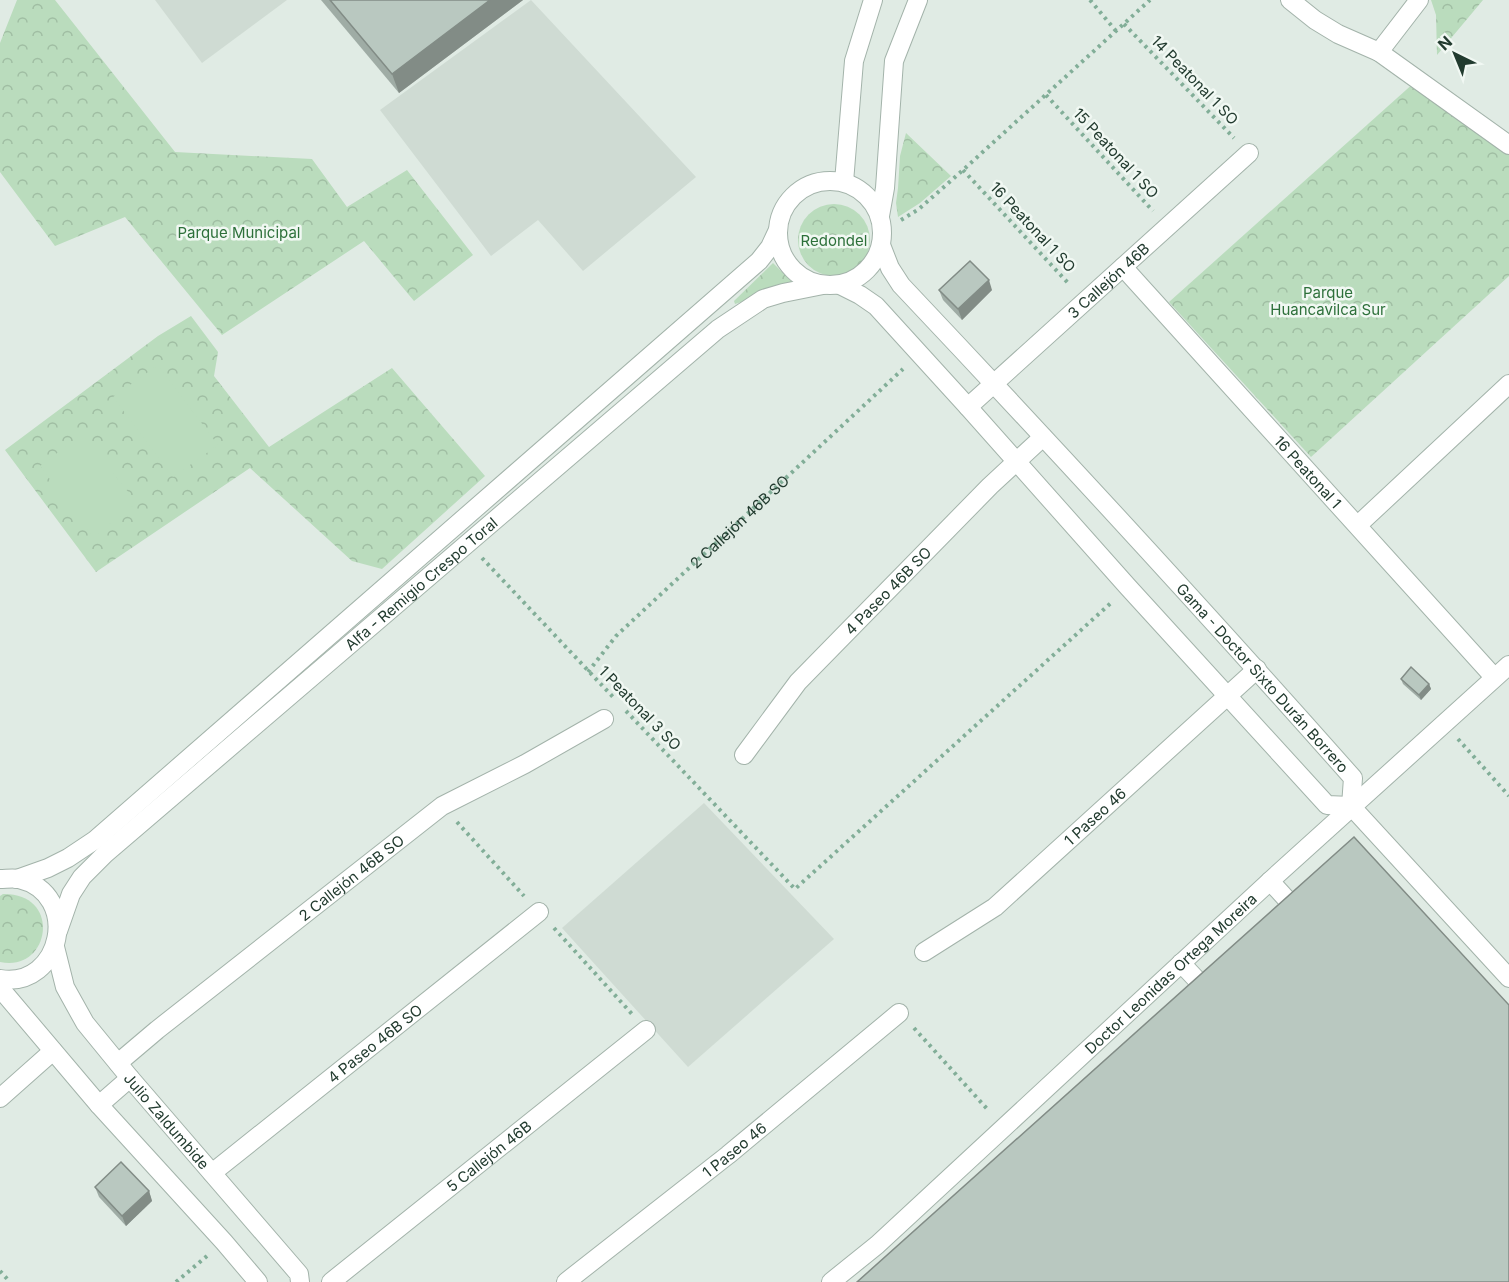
<svg xmlns="http://www.w3.org/2000/svg" width="1509" height="1282" viewBox="0 0 1509 1282" font-family="Inter,sans-serif">
<style>
.built{fill:#cfdbd3}
.park{fill:url(#park-crowns)}
.garden{fill:#badcbd}
.lines{fill:none;stroke-linecap:round;stroke-linejoin:round}
.minor-casing{stroke:#a3b3aa;stroke-width:20}
.path{stroke:#82ae98;stroke-width:4;stroke-dasharray:3 4.5;stroke-linecap:butt}
.minor{stroke:#fff;stroke-width:18}
.wall{fill:#9faca5}
.shaded-wall{fill:#828c86}
.building{fill:#b9c8c0;stroke:#828c86;stroke-width:1.5}
.labels{text-anchor:middle;dominant-baseline:central;stroke-width:5;stroke-linejoin:round;paint-order:stroke}
.street-label{font-size:15px;fill:#223b2f;stroke:#f1f8f3}
.park-label{font-size:15px;fill:#2d703a;stroke:#f1f8f3}
</style>
<defs>
<pattern id="park-crowns" width="20" height="18" patternUnits="userSpaceOnUse" patternTransform="scale(1.5)"><rect width="20" height="18" fill="#badcbd"/><path d="M2 6a3 3 0 1 1 6 0M12 15a3 3 0 1 1 6 0" fill="none" stroke="#a0bea3"/></pattern>
</defs>
<rect width="100%" height="100%" fill="#e0ebe4"/>
<g class="built">
<polygon points="155,0 287,0 202,63"/>
<polygon points="531,0 696,177 583,271 538,220 491,256 380,110"/>
<polygon points="704,803 834,939 688,1067 562,928"/>
</g>
<g class="park">
<polygon points="17,0 55,0 175,152 312,159 347,207 407,170 473,255 414,301 364,241 222,335 125,217 55,246 0,172 0,43"/>
<polygon points="1431,0 1483,0 1437,55 1436,15"/>
<polygon points="1425,73 1509,148 1509,276 1311,457 1169,302"/>
<polygon points="906,133 951,176 920,203 898,217 896,203 898,188 900,156"/>
<circle cx="834" cy="240" r="36"/>
<polygon points="773,263 794,284 791,286 735,304 734,301"/>
<polygon points="191,316 218,352 214,376 269,447 392,368 485,476 382,569 352,561 250,468 96,572 5,450 158,336"/>
<path d="M3,894C63,893 50,973 0,962V896Z"/>
</g>
<g class="garden">
<polygon points="158,365 218,445 173,477 113,397"/>
<polygon points="82,434 137,503 93,537 40,466"/>
</g>
<g class="lines">
<defs>
<g id="minor">
<polyline points="1290,0 1315,20 1338,34 1379,52 1509,145"/>
<polyline points="1379,52 1419,0"/>
<circle cx="830" cy="233" r="52"/>
<polyline points="844,182 854,61 873,0"/>
<polyline points="880,216 885,188 894,61 918,0"/>
<path id="s2" d="M881,245L890,268L901,285C1054,447 1205,611 1353,778L1351,806"/>
<path id="s3" d="M1123,267L1494,677"/>
<polyline points="840,285 860,295 876,306 968,407 1128,587 1327,805 1351,806"/>
<path id="s4" d="M968,407L1249,153"/>
<polyline points="1358,525 1509,384"/>
<path id="s5" d="M744,755L798,682L990,486L1043,437"/>
<polyline points="1351,806 1509,978"/>
<path d="M0,879C6,879 13,878 19,879C82,894 62,989 0,979"/>
<polyline points="17,879 48,868 68,858 95,840 759,261 770,247 777,232"/>
<polyline points="1270,881 1301,915"/>
<path id="s6" d="M58,931L71,894L82,877L105,854L718,329L763,299L783,293L823,285"/>
<path id="s7" d="M55,947L65,987L85,1023L130,1078L299,1274L300,1282"/>
<path id="s8" d="M924,952L995,907L1257,669"/>
<polyline points="1181,963 1212,996"/>
<polyline points="0,988 99,1105 224,1242 258,1282"/>
<path id="s9" d="M118,1063L157,1030L442,806L525,764L604,719"/>
<polyline points="0,1098 53,1051"/>
<polyline points="99,1105 130,1078"/>
<path id="s10" d="M212,1173L539,912"/>
<path id="s11" d="M331,1282L646,1030"/>
<path id="s12" d="M566,1282L728,1155L899,1013"/>
<path id="s13" d="M831,1282L877,1245L1270,881L1509,665"/>
</g>
</defs>
<use href="#minor" class="minor-casing"/>
<g class="path">
<polyline points="1090,0 1116,31"/>
<polyline points="1124,24 1234,138"/>
<polyline points="1046,95 1153,211"/>
<polyline points="963,170 1070,285"/>
<polyline points="901,220 919,209 963,170 1150,0"/>
<polyline points="482,558 613,697"/>
<path id="s1" d="M588,672L616,636L903,369"/>
<polyline points="626,711 795,889 1112,602"/>
<polyline points="1458,739 1509,796"/>
<polyline points="457,822 524,896"/>
<polyline points="554,928 632,1014"/>
<polyline points="914,1028 989,1111"/>
<polyline points="0,1271 10,1282"/>
<polyline points="176,1282 207,1256"/>
</g>
<use href="#minor" class="minor"/>
</g>
<g class="wall">
<polygon points="321,0 523,0 399,93"/>
<polygon points="939,290 992,290 962,320 943,300"/>
<polygon points="1401,679 1429,684 1431,689 1421,700 1403,684"/>
<polygon points="95,1187 149,1191 152,1201 126,1226 99,1197"/>
</g>
<g class="shaded-wall">
<polygon points="490,0 523,0 399,93 392,74"/>
<polygon points="989,280 992,290 962,320 958,309"/>
<polygon points="1429,684 1431,689 1421,700 1419,695"/>
<polygon points="149,1191 152,1201 126,1226 122,1216"/>
</g>
<g class="building">
<polygon points="330,0 490,0 392,74"/>
<polygon points="970,261 989,280 958,309 939,290"/>
<polygon points="1411,667 1429,684 1419,695 1401,679"/>
<polygon points="1354,837 1509,1005 1509,1282 857,1282"/>
<polygon points="121,1162 149,1191 122,1216 95,1187"/>
</g>
<g class="labels">
<g class="street-label">
<text transform="translate(1195 80) rotate(46)">14 Peatonal 1 SO</text>
<text transform="translate(1116 153) rotate(47)">15 Peatonal 1 SO</text>
<text transform="translate(1033 227) rotate(47)">16 Peatonal 1 SO</text>
<text stroke="none"><textPath href="#s4" startOffset="189">3 Callejón 46B</textPath></text>
<text stroke="none"><textPath href="#s3" startOffset="276">16 Peatonal 1</textPath></text>
<text stroke="none"><textPath href="#s1" startOffset="214">2 Callejón 46B SO</textPath></text>
<text stroke="none"><textPath href="#s6" startOffset="508">Alfa - Remigio Crespo Toral</textPath></text>
<text stroke="none"><textPath href="#s5" startOffset="219">4 Paseo 46B SO</textPath></text>
<text stroke="none"><textPath href="#s2" startOffset="579">Gama - Doctor Sixto Durán Borrero</textPath></text>
<text transform="translate(640 708) rotate(46)">1 Peatonal 3 SO</text>
<text stroke="none"><textPath href="#s8" startOffset="219">1 Paseo 46</textPath></text>
<text stroke="none"><textPath href="#s9" startOffset="298">2 Callejón 46B SO</textPath></text>
<text stroke="none"><textPath href="#s13" startOffset="459">Doctor Leonidas Ortega Moreira</textPath></text>
<text stroke="none"><textPath href="#s10" startOffset="208">4 Paseo 46B SO</textPath></text>
<text stroke="none"><textPath href="#s7" startOffset="210">Julio Zaldumbide</textPath></text>
<text stroke="none"><textPath href="#s12" startOffset="214">1 Paseo 46</textPath></text>
<text stroke="none"><textPath href="#s11" startOffset="202">5 Callejón 46B</textPath></text>
</g>
<g class="park-label">
<text x="239" y="232">Parque Municipal</text>
<text x="834" y="240">Redondel</text>
<text x="1328" y="292">Parque<tspan x="1328" dy="17">Huancavilca Sur</tspan></text>
</g>
</g>
<g transform="translate(1455 54) rotate(317)" stroke="#f1f8f3" stroke-width="4.5" paint-order="stroke">
<path d="M0-4.5L10 22L0 15L-10 22Z" fill="#223b2f"/>
<text y="-9" font-size="16" font-weight="bold" text-anchor="middle" fill="#223b2f">N</text>
</g>
</svg>
